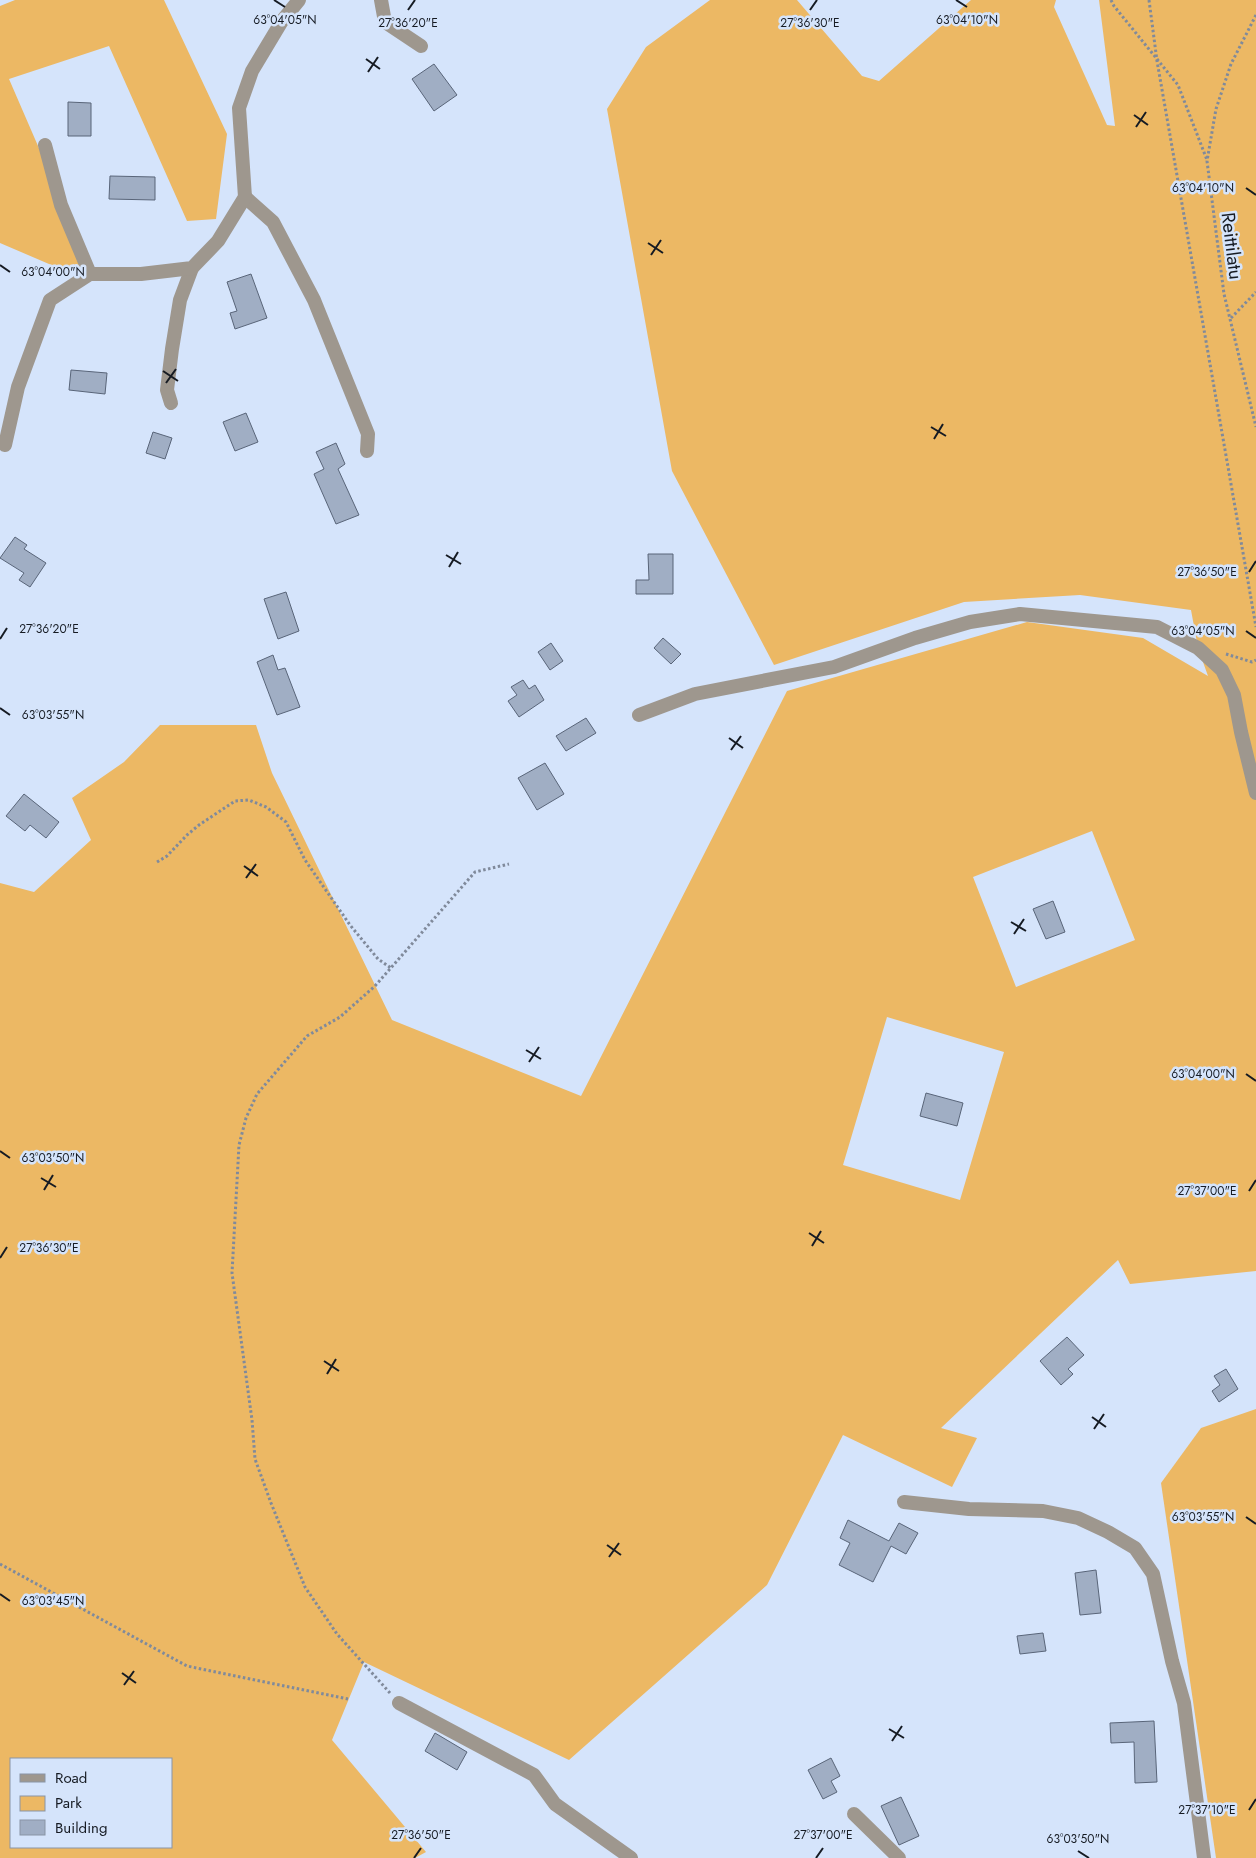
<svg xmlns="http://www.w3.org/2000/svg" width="1256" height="1858" viewBox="0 0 1256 1858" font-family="Jost,sans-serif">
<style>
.green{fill:#ecb864;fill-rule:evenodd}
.building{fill:#a0aec4;stroke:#596579}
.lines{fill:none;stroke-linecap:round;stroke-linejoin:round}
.path{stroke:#808a9b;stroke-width:3;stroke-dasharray:2.5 2.5;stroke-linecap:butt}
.minor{stroke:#9e978e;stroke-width:14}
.ticks{fill:none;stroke:#161b23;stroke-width:2}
.labels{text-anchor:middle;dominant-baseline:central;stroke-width:5;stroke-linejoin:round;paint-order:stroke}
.street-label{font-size:19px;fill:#161b23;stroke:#d5e4fb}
.ticks-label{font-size:12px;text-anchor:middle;fill:#161b23;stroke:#d5e4fb;stroke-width:5;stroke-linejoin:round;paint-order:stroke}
</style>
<rect width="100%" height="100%" fill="#d5e4fb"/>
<g class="green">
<polygon points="15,0 164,0 227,134 216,219 187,221 109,46 9,79 90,266 63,270 0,243 0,6"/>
<path d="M710,0H797L862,76L879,81L971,0H1056L1054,7L1107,125L1115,126L1099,0H1256V1271L1130,1284L1118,1260L941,1428L977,1438L952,1487L843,1435L767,1585L569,1760L364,1662L332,1740L426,1852L415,1858H0V883L34,892L91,840L72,798L124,762L160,725H256L272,773L392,1020L581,1096L787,691L1027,622L1143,638L1208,676L1198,648L1191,610L1080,595L964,602L774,665L672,471L607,109L646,47ZM1092,831L1135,940L1016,987L973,877ZM887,1017L1004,1052L960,1200L843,1165ZM11,1759H171V1847H11Z"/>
<polygon points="1256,1409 1256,1858 1216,1858 1161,1483 1201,1428"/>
</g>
<g class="building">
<polygon points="434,64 457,95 434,111 412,79"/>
<polygon points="68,102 91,103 91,136 68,136"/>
<polygon points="110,176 155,177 155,200 109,199"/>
<polygon points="251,274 267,318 235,329 230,313 237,311 227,282"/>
<polygon points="71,370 107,373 105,394 69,390"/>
<polygon points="246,413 258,442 235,451 223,422"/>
<polygon points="153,432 172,438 165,459 146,453"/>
<polygon points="336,443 345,464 338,469 359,515 336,524 314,474 324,469 316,452"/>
<polygon points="15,537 27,545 24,549 46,563 30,587 19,580 24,573 0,558"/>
<polygon points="648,554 673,554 673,594 636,594 636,580 649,580"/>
<polygon points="286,592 299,631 278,639 264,599"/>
<polygon points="663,638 681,654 671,664 654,648"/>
<polygon points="551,643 563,661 550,670 538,652"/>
<polygon points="273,655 278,670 285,668 300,707 277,715 257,662"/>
<polygon points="523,680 529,689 535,685 544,700 519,717 508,701 517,695 511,687"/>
<polygon points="586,718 596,733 566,751 556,736"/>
<polygon points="545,763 564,794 537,810 518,778"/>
<polygon points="24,794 59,822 46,838 30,825 25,831 6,816"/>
<polygon points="1053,901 1065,932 1046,939 1033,909"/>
<polygon points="926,1093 963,1103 957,1126 920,1116"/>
<polygon points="1067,1337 1084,1355 1068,1369 1073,1374 1061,1385 1040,1361"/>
<polygon points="1226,1369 1238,1389 1219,1402 1212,1391 1220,1385 1214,1376"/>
<polygon points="848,1520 889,1541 899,1523 918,1533 906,1554 891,1546 873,1582 839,1565 850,1543 840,1538"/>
<polygon points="1096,1570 1101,1613 1080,1615 1075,1573"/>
<polygon points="1043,1633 1046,1651 1020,1654 1017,1636"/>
<polygon points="1154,1721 1157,1782 1135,1783 1134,1742 1111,1743 1110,1723"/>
<polygon points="435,1733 467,1752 457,1770 425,1751"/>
<polygon points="831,1758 840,1776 831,1781 837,1792 823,1799 808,1770"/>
<polygon points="901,1797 919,1836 899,1845 881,1806"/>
</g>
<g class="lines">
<g class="path">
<polyline points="1111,0 1114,6 1178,85 1207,160"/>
<polyline points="1149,0 1157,61 1256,627"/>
<polyline points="1256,15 1231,64 1216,109 1207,161 1224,294 1256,427"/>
<polyline points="1231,318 1256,292"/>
<polyline points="1226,654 1252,662 1256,660"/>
<polyline points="157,862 167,856 187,835 199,825 235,801 249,800 266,807 286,822 305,860 350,925 378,959 391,968"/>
<polyline points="0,1564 187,1666 348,1699"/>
<polyline points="390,1693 337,1634 305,1587 271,1503 255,1459 252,1420 232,1273 239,1145 246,1118 257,1094 307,1036 340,1017 375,986 475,872 509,864"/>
</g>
<g class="minor">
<polyline points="381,0 385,22 421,46"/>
<polyline points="45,145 61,205 90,274"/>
<polyline points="245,197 273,222 314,300 368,434 367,451"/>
<polyline points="171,403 167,390 172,349 180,300 192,268"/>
<polyline points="5,445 18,387 50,300 90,274 141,274 192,268 218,241 245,197 239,108 252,71 282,21 299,0"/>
<polyline points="639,715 695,694 834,667 915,638 970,622 1020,614 1157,627 1198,648 1222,670 1234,695 1241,732 1256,793"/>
<polyline points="904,1502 969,1509 1043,1511 1078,1518 1108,1532 1135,1548 1153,1574 1172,1661 1184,1703 1204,1858"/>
<polyline points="399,1703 534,1775 555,1804 631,1858"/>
<polyline points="854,1814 899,1858"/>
</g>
</g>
<path class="ticks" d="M274,0L285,7M956,0L967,7M408,10L415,0M810,10L817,0M366,59L380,69M368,72L378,57M1134,115L1148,125M1136,127L1146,112M1246,188L1256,195M648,243L663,253M651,255L661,240M0,265L10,272M163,371L178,381M166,383L176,369M931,427L946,436M934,439L943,424M446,555L461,564M449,567L458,552M1249,572L1256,561M1246,631L1256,638M0,639L7,628M0,708L10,715M729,738L743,748M731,750L741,736M244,866L258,876M246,878L256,864M1011,922L1026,931M1014,934L1024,919M526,1050L541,1059M529,1062L539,1047M1246,1074L1256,1081M0,1151L10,1158M41,1178L56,1187M44,1190L53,1175M1249,1191L1256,1180M809,1233L824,1243M812,1246L821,1231M0,1258L7,1247M324,1361L339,1371M327,1374L336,1359M1092,1417L1106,1427M1094,1429L1104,1414M1246,1517L1256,1524M607,1545L621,1555M609,1557L619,1543M0,1594L10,1601M122,1673L136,1683M124,1685L134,1671M889,1729L904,1738M892,1741L902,1726M1249,1810L1256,1799M1078,1851L1089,1858M414,1858L421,1848M816,1858L823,1848"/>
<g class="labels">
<g class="street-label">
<text transform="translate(1232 246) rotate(83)">Reittilatu</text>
</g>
</g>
<g class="ticks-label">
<text x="285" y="24">63°04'05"N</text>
<text x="967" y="24">63°04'10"N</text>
<text x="408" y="27">27°36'20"E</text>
<text x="810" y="27">27°36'30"E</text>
<text x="1203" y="192">63°04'10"N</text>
<text x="53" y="276">63°04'00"N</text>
<text x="1207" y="576">27°36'50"E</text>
<text x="49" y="633">27°36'20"E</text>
<text x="1203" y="635">63°04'05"N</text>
<text x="53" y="719">63°03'55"N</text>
<text x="1203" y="1078">63°04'00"N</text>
<text x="53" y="1162">63°03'50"N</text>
<text x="1207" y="1195">27°37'00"E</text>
<text x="49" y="1252">27°36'30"E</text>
<text x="1203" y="1521">63°03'55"N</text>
<text x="53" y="1605">63°03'45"N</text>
<text x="1207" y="1814">27°37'10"E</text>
<text x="421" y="1839">27°36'50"E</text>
<text x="823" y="1839">27°37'00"E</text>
<text x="1078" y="1843">63°03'50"N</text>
</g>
<rect x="10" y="1758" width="162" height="90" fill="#d5e4fb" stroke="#8994a5"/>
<rect x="20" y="1774" width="25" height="8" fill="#9e978e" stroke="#8994a5"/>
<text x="55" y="1783" font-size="15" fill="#161b23">Road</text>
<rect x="20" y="1796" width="25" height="15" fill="#ecb864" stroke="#8994a5"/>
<text x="55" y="1808" font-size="15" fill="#161b23">Park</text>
<rect x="20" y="1820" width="25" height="15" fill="#a0aec4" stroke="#8994a5"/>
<text x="55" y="1833" font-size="15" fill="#161b23">Building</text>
</svg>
